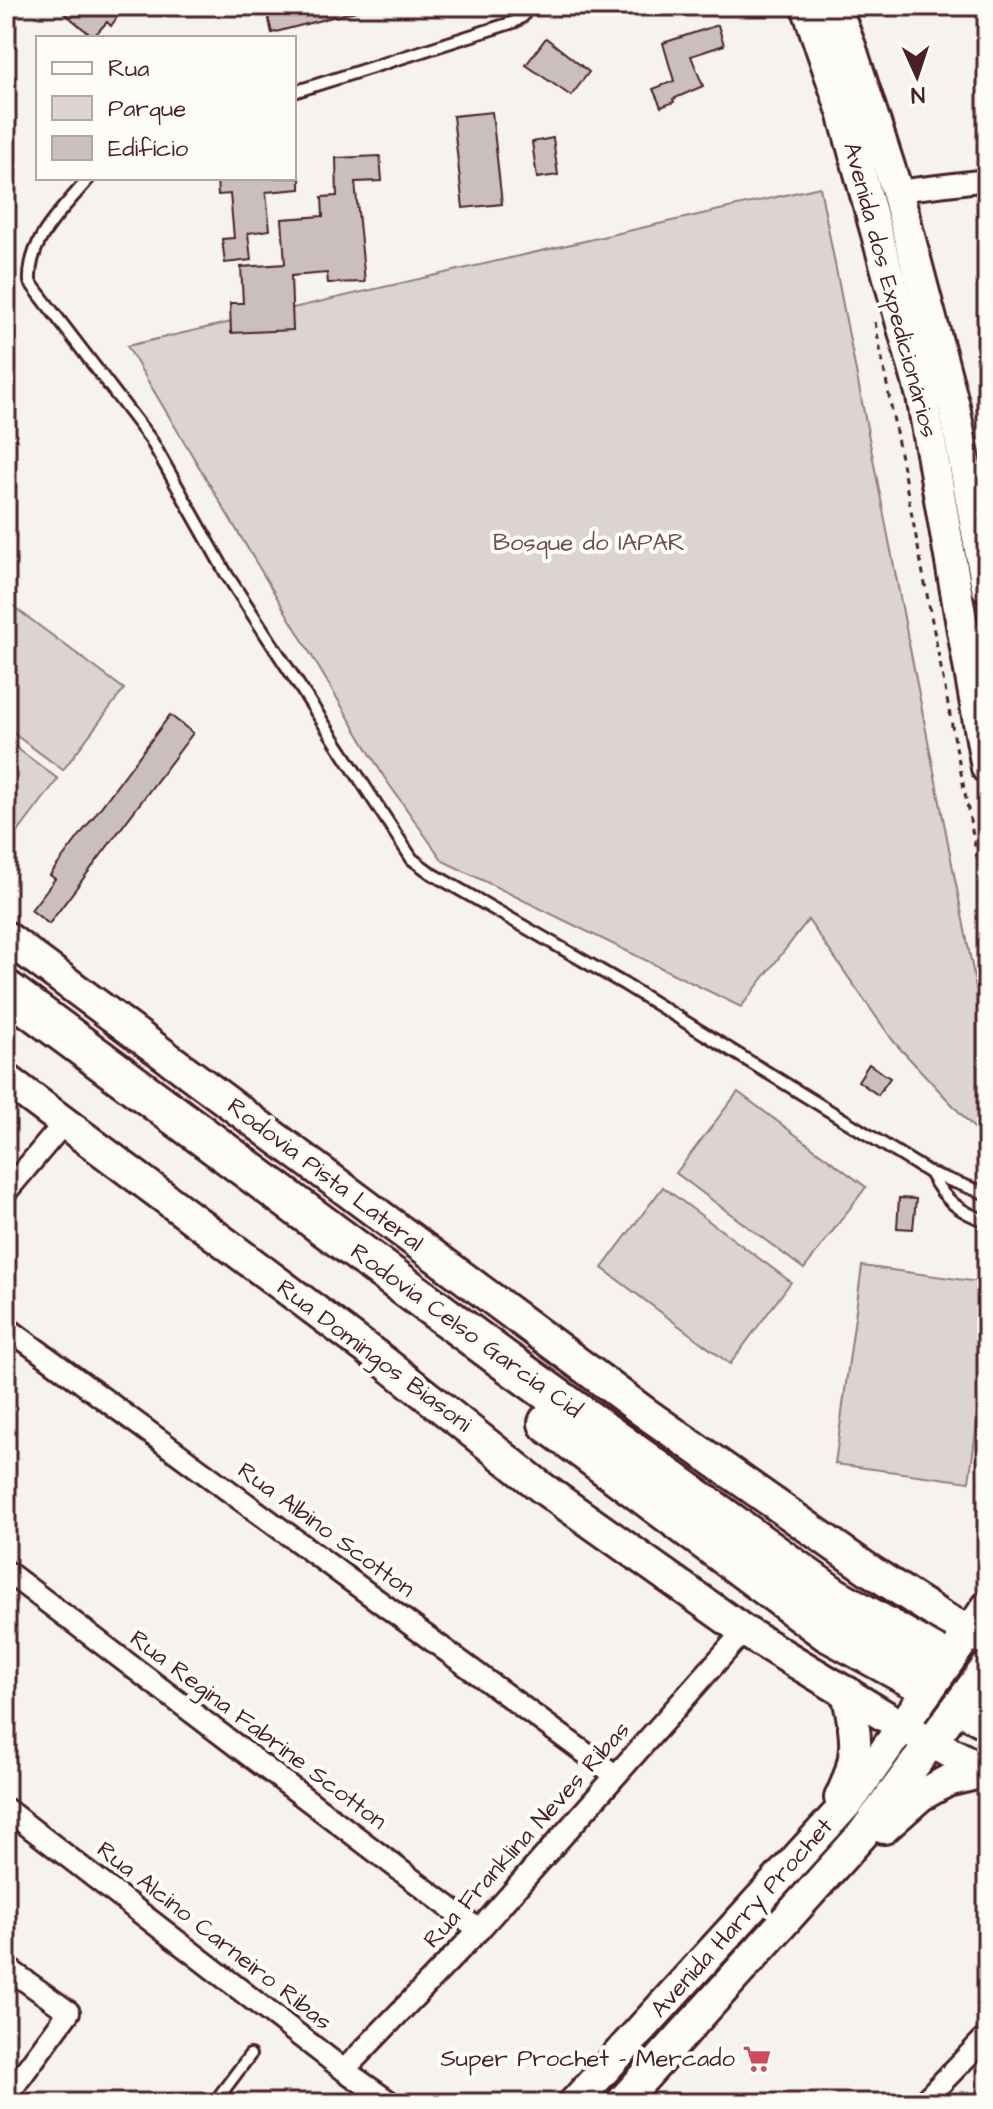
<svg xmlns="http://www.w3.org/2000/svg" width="993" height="2109" viewBox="0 0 993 2109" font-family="'Architects Daughter',sans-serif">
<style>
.green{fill:#dcd4d2;stroke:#937a7e;stroke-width:2}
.building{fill:#cbbfbe;stroke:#4a1f2b;stroke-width:2}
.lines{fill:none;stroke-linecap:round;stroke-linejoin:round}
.lane-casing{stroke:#4a1f2b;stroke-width:16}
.street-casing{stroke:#4a1f2b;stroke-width:26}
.secondary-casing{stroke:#4a1f2b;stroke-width:36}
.highway-casing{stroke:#4a1f2b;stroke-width:44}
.path{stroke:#4a1f2b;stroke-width:3;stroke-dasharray:6 6;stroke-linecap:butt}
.lane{stroke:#fdfcf7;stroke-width:10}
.street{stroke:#fdfcf7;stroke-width:20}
.secondary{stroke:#fdfcf7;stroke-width:30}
.highway{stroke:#fdfcf7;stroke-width:38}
.labels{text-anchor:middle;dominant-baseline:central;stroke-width:8;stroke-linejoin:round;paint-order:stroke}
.street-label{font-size:24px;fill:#4a1f2b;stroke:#fdfcf7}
.park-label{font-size:24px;fill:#6e4c55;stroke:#fdfcf7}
.poi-label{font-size:24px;fill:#4a1f2b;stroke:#fdfcf7;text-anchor:end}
</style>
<rect width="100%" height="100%" fill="#f6f3ef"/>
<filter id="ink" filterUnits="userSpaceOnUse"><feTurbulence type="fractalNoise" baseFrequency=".0125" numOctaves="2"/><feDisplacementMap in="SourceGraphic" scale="16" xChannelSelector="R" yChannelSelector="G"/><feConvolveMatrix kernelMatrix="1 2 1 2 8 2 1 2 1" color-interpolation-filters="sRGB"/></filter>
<g filter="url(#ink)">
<g class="green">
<polygon points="820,187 987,1043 987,1142 894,1042 808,920 741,1007 443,861 384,777 127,346"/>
<polygon points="6,601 124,689 63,770 6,728"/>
<polygon points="6,740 58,779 6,848"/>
<polygon points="738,1092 866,1187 804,1269 676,1173"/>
<polygon points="663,1187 791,1282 730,1364 602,1268"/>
<polygon points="862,1266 987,1283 987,1352 969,1482 835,1464"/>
</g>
<g class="building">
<polygon points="56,6 125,6 111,26 107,22 93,37"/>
<polygon points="277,6 356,6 356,11 272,33 266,9"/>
<polygon points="718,25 724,45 691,56 703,86 673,99 674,102 661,107 653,89 674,81 663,43"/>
<polygon points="546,38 589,72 571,96 526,65"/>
<polygon points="492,112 502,204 463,208 453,116"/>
<polygon points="553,138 558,175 537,178 532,142"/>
<polygon points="380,156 382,181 355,182 365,282 328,283 327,273 291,276 293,330 231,333 230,303 243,303 241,267 285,264 282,219 323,216 322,197 337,196 336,158"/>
<polygon points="217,178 300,178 300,189 266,192 270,230 248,233 251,260 225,263 222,239 234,238 230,194 218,195"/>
<polygon points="170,715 193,733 49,924 31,910 55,879 50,875"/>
<polygon points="869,1064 890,1078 878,1095 858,1081"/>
<polygon points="899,1198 916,1199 913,1229 897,1228"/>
</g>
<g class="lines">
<defs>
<g id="lane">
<polyline points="294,92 514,22 523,16 524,6"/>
<path d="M89,178C63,210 28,238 30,282L151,440L227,575L412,859L431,873L624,984L930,1173L987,1194"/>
<path d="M930,1173C944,1199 958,1212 987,1221"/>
<polyline points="214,2103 250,2055"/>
</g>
<g id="street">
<polyline points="897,191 987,180"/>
<polyline points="6,1192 64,1123"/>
<polyline points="6,1327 615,1775"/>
<polyline points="6,1571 479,1930"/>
<polyline points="6,1809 344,2070 391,2103"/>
<polyline points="6,1967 69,2012 6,2097"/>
<polyline points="344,2070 479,1930 744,1631"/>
<polyline points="922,2103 984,2039 987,2041"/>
</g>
<g id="secondary">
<polyline points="807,6 843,112 922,396 987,768"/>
<polyline points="835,6 851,49 897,191 954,406 987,587"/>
<polyline points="6,937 644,1412 869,1570 939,1615 987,1641"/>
<polyline points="6,1079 383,1361 541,1487 744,1631 903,1727 987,1772"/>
<path d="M840,1798C861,1755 857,1738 847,1692"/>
<polyline points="884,1828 920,1796 947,1781 985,1772"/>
<polyline points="574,2103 850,1800 987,1607"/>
<polyline points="621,2103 862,1835 987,1667"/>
</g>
<g id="highway">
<polyline points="6,990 504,1360 834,1597 937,1656"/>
<polyline points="548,1423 828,1632 916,1680"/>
<polyline points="972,1711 987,1719"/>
</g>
</defs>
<use href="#lane" class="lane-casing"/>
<use href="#street" class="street-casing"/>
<use href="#secondary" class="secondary-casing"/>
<use href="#highway" class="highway-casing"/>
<polyline class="path" points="875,322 987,909"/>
<use href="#lane" class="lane"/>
<use href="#street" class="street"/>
<use href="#secondary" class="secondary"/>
<use href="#highway" class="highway"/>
</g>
</g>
<defs>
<symbol id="supermarket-bare" viewBox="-9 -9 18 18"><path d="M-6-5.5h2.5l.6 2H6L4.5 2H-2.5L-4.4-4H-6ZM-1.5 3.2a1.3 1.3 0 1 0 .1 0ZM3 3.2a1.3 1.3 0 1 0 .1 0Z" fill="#d1495b" stroke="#fdfcf7" stroke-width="2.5" paint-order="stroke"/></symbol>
</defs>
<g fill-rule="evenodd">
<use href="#supermarket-bare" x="737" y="2039" width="40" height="40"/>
</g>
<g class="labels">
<g class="street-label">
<text transform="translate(890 290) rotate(75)">Avenida dos Expedicionários</text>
<text transform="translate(325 1175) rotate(37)">Rodovia Pista Lateral</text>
<text transform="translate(466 1331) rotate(36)">Rodovia Celso Garcia Cid</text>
<text transform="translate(374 1356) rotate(37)">Rua Domingos Biasoni</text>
<text transform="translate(326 1530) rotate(36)">Rua Albino Scotton</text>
<text transform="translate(258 1730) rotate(37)">Rua Regina Fabrine Scotton</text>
<text transform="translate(527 1835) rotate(-48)">Rua Franklina Neves Ribas</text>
<text transform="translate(742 1918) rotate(-48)">Avenida Harry Prochet</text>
<text transform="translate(214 1936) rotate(38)">Rua Alcino Carneiro Ribas</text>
</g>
<g class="park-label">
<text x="589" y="543">Bosque do IAPAR</text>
</g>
<g class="poi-label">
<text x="735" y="2059">Super Prochet - Mercado</text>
</g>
</g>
<rect width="993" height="2109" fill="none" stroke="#fdfcf7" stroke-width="32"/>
<rect x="16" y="16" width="961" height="2077" fill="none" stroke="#4a1f2b" stroke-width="3" filter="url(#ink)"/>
<rect x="36" y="36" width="260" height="144" fill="#fdfcf7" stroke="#b5a4a5" stroke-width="2"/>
<rect x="52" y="62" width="40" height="12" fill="#fdfcf7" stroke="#b5a4a5" stroke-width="2"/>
<text x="108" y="76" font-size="24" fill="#4a1f2b">Rua</text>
<rect x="52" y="96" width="40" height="24" fill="#dcd4d2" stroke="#b5a4a5" stroke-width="2"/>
<text x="108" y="116" font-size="24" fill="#4a1f2b">Parque</text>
<rect x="52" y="136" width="40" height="24" fill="#cbbfbe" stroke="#b5a4a5" stroke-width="2"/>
<text x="108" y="156" font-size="24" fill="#4a1f2b">Edifício</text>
<g transform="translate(917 76) rotate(177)" stroke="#fdfcf7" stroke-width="6" paint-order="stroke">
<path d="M0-6L14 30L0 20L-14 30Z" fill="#4a1f2b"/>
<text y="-12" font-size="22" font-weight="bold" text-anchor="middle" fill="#4a1f2b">N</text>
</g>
</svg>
